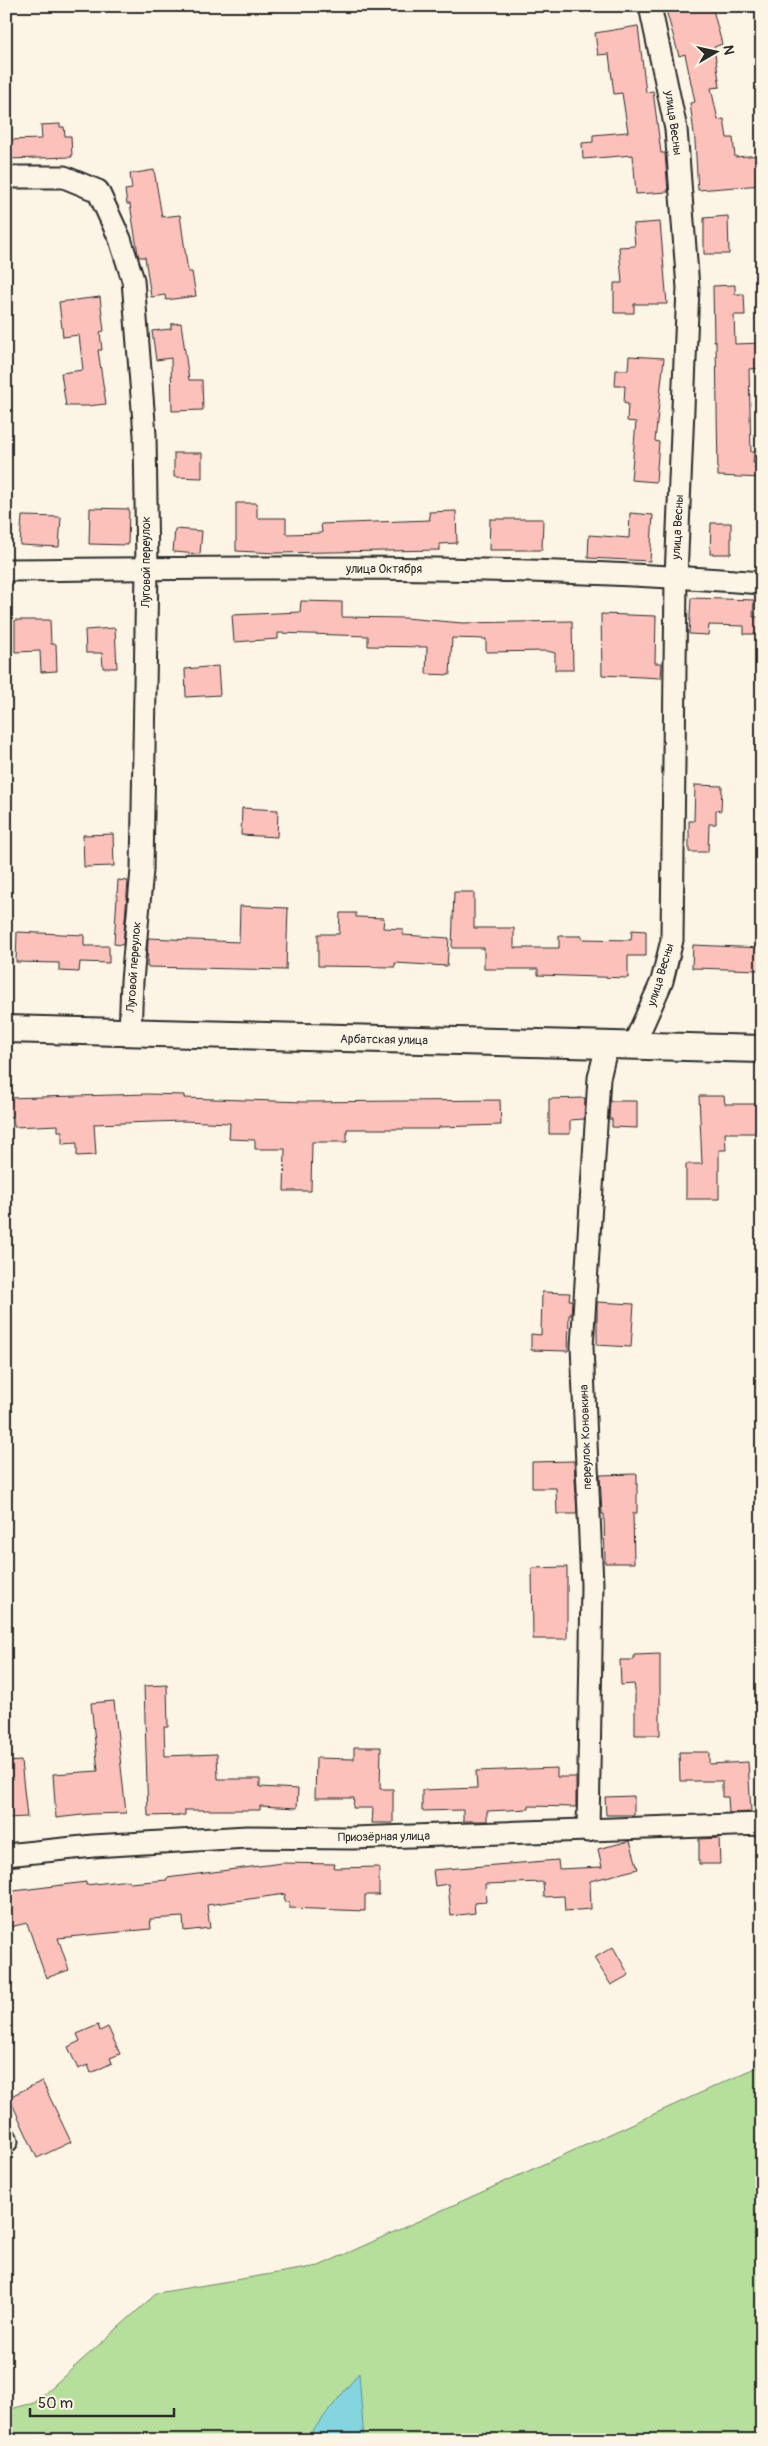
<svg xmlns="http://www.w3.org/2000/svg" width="768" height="2446" viewBox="0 0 768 2446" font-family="Pangolin,sans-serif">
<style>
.green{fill:#b6df9b;stroke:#708563}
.water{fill:#84d5df;stroke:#609197}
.building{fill:#fdc1bc;stroke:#2b2b2b}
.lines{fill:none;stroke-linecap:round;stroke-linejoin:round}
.minor-casing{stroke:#2b2b2b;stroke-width:25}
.major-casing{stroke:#2b2b2b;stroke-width:30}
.minor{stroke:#fcf5e5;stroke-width:21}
.major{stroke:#fcf5e5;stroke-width:26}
.labels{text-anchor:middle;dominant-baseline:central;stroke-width:4.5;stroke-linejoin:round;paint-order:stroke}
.street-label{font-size:12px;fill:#2b2b2b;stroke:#fcf5e5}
</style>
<rect width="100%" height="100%" fill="#fcf5e5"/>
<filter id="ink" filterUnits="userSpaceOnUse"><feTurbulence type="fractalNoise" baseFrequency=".02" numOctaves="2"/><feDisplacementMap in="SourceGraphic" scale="10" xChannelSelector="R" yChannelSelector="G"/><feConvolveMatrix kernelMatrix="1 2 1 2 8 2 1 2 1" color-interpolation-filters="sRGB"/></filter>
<g filter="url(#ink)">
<polygon class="green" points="762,2065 762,2440 6,2440 6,2410 34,2403 157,2293 319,2266"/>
<polygon class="water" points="359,2373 364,2440 305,2440"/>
<g class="building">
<polygon points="679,6 712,6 722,44 714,47 720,87 711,88 718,120 724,119 727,138 733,138 735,157 762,155 762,185 698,190 695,141 690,103 695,102 685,54 679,56 666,10"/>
<polygon points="638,26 646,92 653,91 661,153 665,153 668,192 636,194 633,155 583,159 582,143 593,142 593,135 628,132 622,93 614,94 609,54 598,55 595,33"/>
<polygon points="60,124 60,127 64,127 65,136 71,136 72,157 6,159 6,140 42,139 41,125"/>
<polygon points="154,170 162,217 180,215 188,272 192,272 196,296 166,300 165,295 151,297 145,257 139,257 138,254 130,204 127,204 125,190 132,189 130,174"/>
<polygon points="728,216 729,254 704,254 704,218"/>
<polygon points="660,222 667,304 634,304 634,313 614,313 614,283 622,283 619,247 635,246 633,224"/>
<polygon points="735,285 735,294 744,294 745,315 734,315 735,344 762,343 762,368 749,369 751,452 754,452 753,463 762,463 762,478 718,476 716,341 714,341 713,286"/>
<polygon points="100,297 104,331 100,332 102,350 98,350 106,404 87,406 66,406 61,373 83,370 79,335 63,337 59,302"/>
<polygon points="181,323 189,380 202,380 203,410 172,411 171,358 156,360 152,331 171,329 171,324"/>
<polygon points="629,356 664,358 655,441 659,442 656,482 631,480 636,422 627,421 628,404 624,403 625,386 615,386 616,370 628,370"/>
<polygon points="174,453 202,453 202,478 174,477"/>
<polygon points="236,503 257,503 257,518 286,518 286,534 322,533 321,524 430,520 429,512 456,511 457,543 440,544 440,550 276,553 236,551"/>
<polygon points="90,508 129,509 128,545 89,544"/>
<polygon points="630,513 653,515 650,561 588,558 589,535 629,538"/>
<polygon points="22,516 61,517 59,547 20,545"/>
<polygon points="490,519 543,519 542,550 489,550"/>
<polygon points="711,523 731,523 731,554 710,554"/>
<polygon points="175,529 202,531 200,554 173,552"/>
<polygon points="691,598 754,600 753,617 761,617 761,634 744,634 744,626 709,625 708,635 689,634"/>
<polygon points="301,601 342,602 342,617 405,618 462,623 572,621 573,670 555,670 555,653 547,651 486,652 486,639 452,638 450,675 426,674 427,647 368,646 368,636 278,633 278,639 234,642 232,615 300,612"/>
<polygon points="601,614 656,616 655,663 662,663 661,678 602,675"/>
<polygon points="15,620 50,620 51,644 56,644 57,671 41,672 40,651 15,652"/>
<polygon points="115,628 117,668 103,668 102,653 86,653 85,630"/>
<polygon points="218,666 220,695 186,697 185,669"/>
<polygon points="695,785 722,786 721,811 716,810 716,824 709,824 708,852 689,852 689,821 694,821"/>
<polygon points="242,808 278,810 277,837 241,835"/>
<polygon points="113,834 114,866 84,867 83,835"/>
<polygon points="118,880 128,881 123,945 114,944"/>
<polygon points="454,892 474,892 474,928 514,928 514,948 559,948 559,936 582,936 582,939 631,940 632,930 646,931 646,956 628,956 628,978 538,975 538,969 484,969 484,948 452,948"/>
<polygon points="240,906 288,908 286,970 147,967 148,938 239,942"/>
<polygon points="340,913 356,913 356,917 384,918 383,928 403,929 403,935 449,938 447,966 395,963 395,967 318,966 318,934 339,934"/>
<polygon points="17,932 84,935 84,946 109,946 109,963 80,962 79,972 59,971 59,963 16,962"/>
<polygon points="693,945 762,948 762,970 692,968"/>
<polygon points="148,1094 184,1095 184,1098 305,1102 500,1100 501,1125 439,1127 439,1129 347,1129 347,1142 312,1142 311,1191 284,1191 285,1149 255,1149 255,1140 229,1139 230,1123 183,1121 94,1124 96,1155 77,1156 77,1143 62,1144 62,1131 58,1131 58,1125 14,1127 13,1117 6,1117 6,1098"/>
<polygon points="699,1096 724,1096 725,1104 761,1104 761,1133 725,1133 726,1150 719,1150 719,1199 686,1199 686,1164 702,1164"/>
<polygon points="585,1098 584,1119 570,1120 570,1134 549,1134 549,1099"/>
<polygon points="610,1101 637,1101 637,1128 612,1127 612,1119 609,1119"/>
<polygon points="542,1292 570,1293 569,1300 572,1300 571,1315 569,1315 568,1351 531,1350 531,1334 541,1335"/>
<polygon points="597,1302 634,1304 631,1347 597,1345"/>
<polygon points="574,1461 577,1514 557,1514 556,1488 532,1488 532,1462"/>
<polygon points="637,1474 637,1513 633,1513 634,1563 605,1563 604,1514 602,1514 600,1475"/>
<polygon points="567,1567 567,1639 533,1639 532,1568"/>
<polygon points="660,1654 660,1735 635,1735 635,1690 634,1684 621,1685 620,1660 634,1660 634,1655"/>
<polygon points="167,1685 168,1727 164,1727 165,1756 217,1754 218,1779 260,1779 260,1787 298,1789 297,1808 260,1806 260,1810 185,1810 185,1815 148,1816 144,1686"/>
<polygon points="114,1701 126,1813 91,1814 56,1818 53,1774 98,1771 91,1703"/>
<polygon points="354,1747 381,1747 380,1789 393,1789 393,1823 372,1823 373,1808 353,1808 354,1798 315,1798 316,1758 354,1759"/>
<polygon points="679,1752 709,1752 709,1764 748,1762 751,1812 729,1813 728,1797 722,1797 722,1781 680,1781"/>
<polygon points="21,1761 27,1817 6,1818 6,1762"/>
<polygon points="557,1768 557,1777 576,1777 576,1807 529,1806 529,1809 487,1811 487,1821 463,1821 463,1810 422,1811 422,1790 477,1788 476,1771"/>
<polygon points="634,1796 634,1815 606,1815 605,1797"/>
<polygon points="719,1838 720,1864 699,1864 699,1839"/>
<polygon points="630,1841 638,1869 590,1881 591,1909 565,1911 564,1896 544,1897 543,1882 485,1884 486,1902 474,1903 475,1913 451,1916 448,1884 435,1886 433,1870 558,1860 559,1869 602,1867 598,1849"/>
<polygon points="282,1863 335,1864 334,1868 379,1867 379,1895 365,1895 365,1911 289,1908 289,1902 284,1902 285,1894 207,1905 210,1928 184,1931 183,1917 150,1919 151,1929 58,1938 69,1970 46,1978 27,1923 6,1928 6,1892 86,1882 86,1885 129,1880 129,1883 167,1880 167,1878"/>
<polygon points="613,1947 629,1975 611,1985 594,1958"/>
<polygon points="98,2025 100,2031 108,2027 120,2054 110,2058 112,2063 91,2073 88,2065 78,2069 68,2047 80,2041 77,2034"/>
<polygon points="42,2081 71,2142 37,2158 9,2097"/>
</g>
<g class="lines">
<defs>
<g id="minor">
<polyline points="6,177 64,177 98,191 120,239 133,280 145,435 147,568 142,870 132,981 130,1034"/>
<path d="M6,570C258,567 511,564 762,583"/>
<polyline points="634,1044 662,981 672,940 676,577 688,288 676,129 650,6"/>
<polyline points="588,1831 592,1585 582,1346 599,1078 607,1045"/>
<polyline points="6,1855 93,1846 247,1837 352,1838 762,1824"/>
<polyline points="6,2138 7,2141"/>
</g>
<polyline id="major" points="6,1029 762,1049"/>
</defs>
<use href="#minor" class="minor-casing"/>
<use href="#major" class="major-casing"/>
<use href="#minor" class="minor"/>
<use href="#major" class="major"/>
</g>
</g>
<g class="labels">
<g class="street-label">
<text transform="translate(673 123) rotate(82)">улица Весны</text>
<text transform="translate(678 527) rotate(-87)">улица Весны</text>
<text transform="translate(146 562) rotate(-90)">Луговой переулок</text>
<text x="384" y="569">улица Октября</text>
<text transform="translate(134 967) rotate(-86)">Луговой переулок</text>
<text transform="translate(661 975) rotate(-73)">улица Весны</text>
<text transform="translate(384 1040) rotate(1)">Арбатская улица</text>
<text transform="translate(586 1437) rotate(-92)">переулок Коновкина</text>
<text transform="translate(384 1837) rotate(-1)">Приозёрная улица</text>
</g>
</g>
<rect width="768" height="2446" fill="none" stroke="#fcf5e5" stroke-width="25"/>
<rect x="12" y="12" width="743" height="2421" fill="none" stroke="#2b2b2b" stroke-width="2" filter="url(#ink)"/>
<g transform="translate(716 52) rotate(81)" stroke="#fcf5e5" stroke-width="4" paint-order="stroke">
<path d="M0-4L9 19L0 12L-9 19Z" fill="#2b2b2b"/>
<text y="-8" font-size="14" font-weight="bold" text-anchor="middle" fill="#2b2b2b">N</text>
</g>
<path d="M30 2408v8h144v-8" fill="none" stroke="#2b2b2b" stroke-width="2.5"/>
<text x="38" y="2408" font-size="15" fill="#2b2b2b" stroke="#fcf5e5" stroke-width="4" paint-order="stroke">50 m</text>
</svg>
